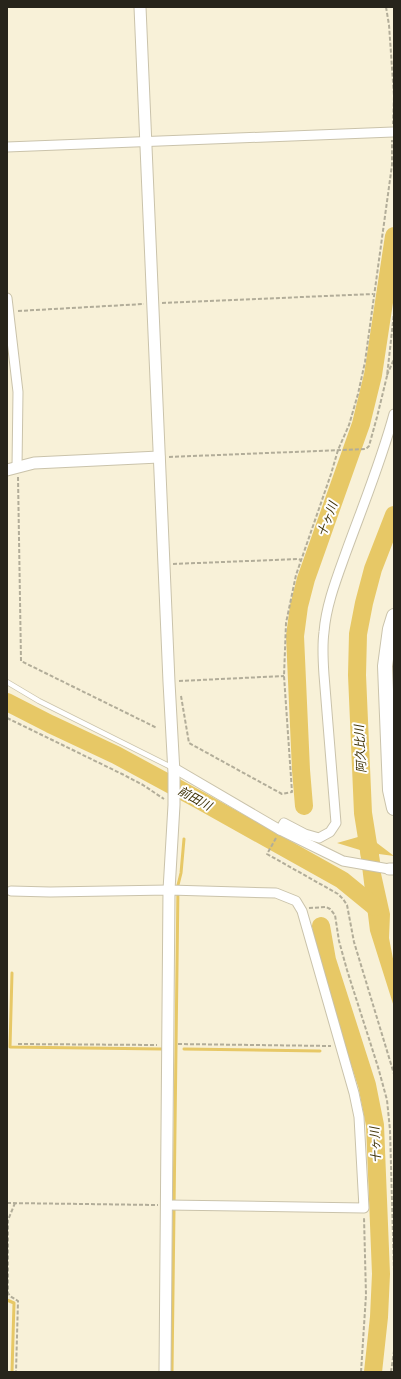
<svg xmlns="http://www.w3.org/2000/svg" width="401" height="1379" viewBox="0 0 401 1379" font-family="Quicksand,'Noto Sans JP',sans-serif">
<style>
.water{fill:#e7c866}
.lines{fill:none;stroke-linecap:round;stroke-linejoin:round}
.stream{stroke:#e7c866;stroke-width:3}
.river{stroke:#e7c866;stroke-width:18}
.service-casing{stroke:#cac3ab;stroke-width:6}
.minor-casing{stroke:#cac3ab;stroke-width:11}
.tertiary-casing{stroke:#cac3ab;stroke-width:13}
.primary-casing{stroke:#cac3ab;stroke-width:16}
.path{stroke:#b2ad99;stroke-width:2;stroke-dasharray:4 2;stroke-linecap:butt}
.service{stroke:#fff;stroke-width:4.5}
.minor{stroke:#fff;stroke-width:9}
.tertiary{stroke:#fff;stroke-width:11}
.primary{stroke:#fff;stroke-width:14}
.labels{text-anchor:middle;dominant-baseline:central;stroke-width:4;stroke-linejoin:round;paint-order:stroke}
.water-label{font-size:12px;font-style:italic;fill:#3f3206;stroke:#fefefe}
</style>
<rect width="100%" height="100%" fill="#f8f1d8"/>
<polygon class="water" points="358,837 373,840 394,856 379,854 380,869 390,914 389,938 394,964 394,1007 370,931 360,850 337,843"/>
<g class="lines">
<g class="stream">
<polyline points="12,973 10,1047 162,1049"/>
<polyline points="184,1049 320,1051"/>
<polyline points="7,1300 14,1303 12,1372"/>
<polyline points="172,1372 178,885 181,873 184,839"/>
</g>
<g class="river">
<polyline points="7,702 50,724 116,755 201,801 342,880 375,907"/>
<polyline points="304,806 301,770 295,636 299,606 306,579 361,424 373,375 394,236"/>
<polyline points="371,863 363,813 357,675 358,634 364,603 373,569 394,515"/>
<polyline points="321,926 327,960 367,1085 375,1125 381,1274 379,1317 373,1372"/>
</g>
<defs>
<polyline id="service" points="7,682 39,701 173,768"/>
<g id="minor">
<polyline points="7,147 393,132"/>
<polyline points="7,298 18,392 17,467"/>
<polyline points="174,768 280,830 343,861 389,869"/>
<path d="M280,830L284,823L305,834L319,838L330,832L336,823L324,675C323,660 322,646 324,632C326,606 336,580 345,555C362,508 381,462 394,414"/>
<polyline points="11,891 50,892 169,890 276,893 296,901 302,911 354,1093 359,1117 364,1208 167,1205"/>
</g>
<g id="tertiary">
<polyline points="140,7 169,682 174,773 174,805 169,890 165,1372"/>
<polyline points="7,470 34,463 159,457"/>
<polyline points="389,869 394,869"/>
</g>
<polyline id="primary" points="394,616 390,629 385,666 390,790 394,808"/>
</defs>
<use href="#service" class="service-casing"/>
<use href="#minor" class="minor-casing"/>
<use href="#tertiary" class="tertiary-casing"/>
<use href="#primary" class="primary-casing"/>
<g class="path">
<polyline points="386,7 389,25 394,96 393,124"/>
<polyline points="162,303 373,294"/>
<polyline points="18,311 144,304"/>
<polyline points="387,375 394,359"/>
<polyline points="169,457 366,449 369,446 377,417 387,376 394,313"/>
<polyline points="18,477 21,661 157,728"/>
<polyline points="173,564 298,559 301,560"/>
<polyline points="179,681 284,676"/>
<polyline points="181,696 189,743 282,794 292,792 284,676 286,623 296,575 331,474 338,450 349,425 358,394 365,362 392,165 392,140"/>
<polyline points="7,718 122,774 143,785 164,799"/>
<polyline points="276,838 267,854 338,894 343,899 347,905 354,942 394,1074"/>
<polyline points="309,908 326,907 330,909 335,915 339,941 347,970 378,1067 387,1100 390,1130 394,1271"/>
<polyline points="18,1044 157,1045"/>
<polyline points="178,1044 331,1046"/>
<polyline points="7,1203 158,1205"/>
<polyline points="15,1203 8,1220 8,1293 10,1296 18,1301 16,1372"/>
<polyline points="361,1372 366,1295 364,1217"/>
<polyline points="391,1372 394,1351"/>
</g>
<use href="#service" class="service"/>
<use href="#minor" class="minor"/>
<use href="#tertiary" class="tertiary"/>
<use href="#primary" class="primary"/>
</g>
<g class="labels">
<g class="water-label">
<text transform="translate(327 519) rotate(-70)">十ヶ川</text>
<text transform="translate(360 749) rotate(-93)">阿久比川</text>
<text transform="translate(195 798) rotate(29)">前田川</text>
<text transform="translate(375 1145) rotate(-93)">十ヶ川</text>
</g>
</g>
<rect width="401" height="1379" fill="none" stroke="#27241b" stroke-width="16"/>
</svg>
